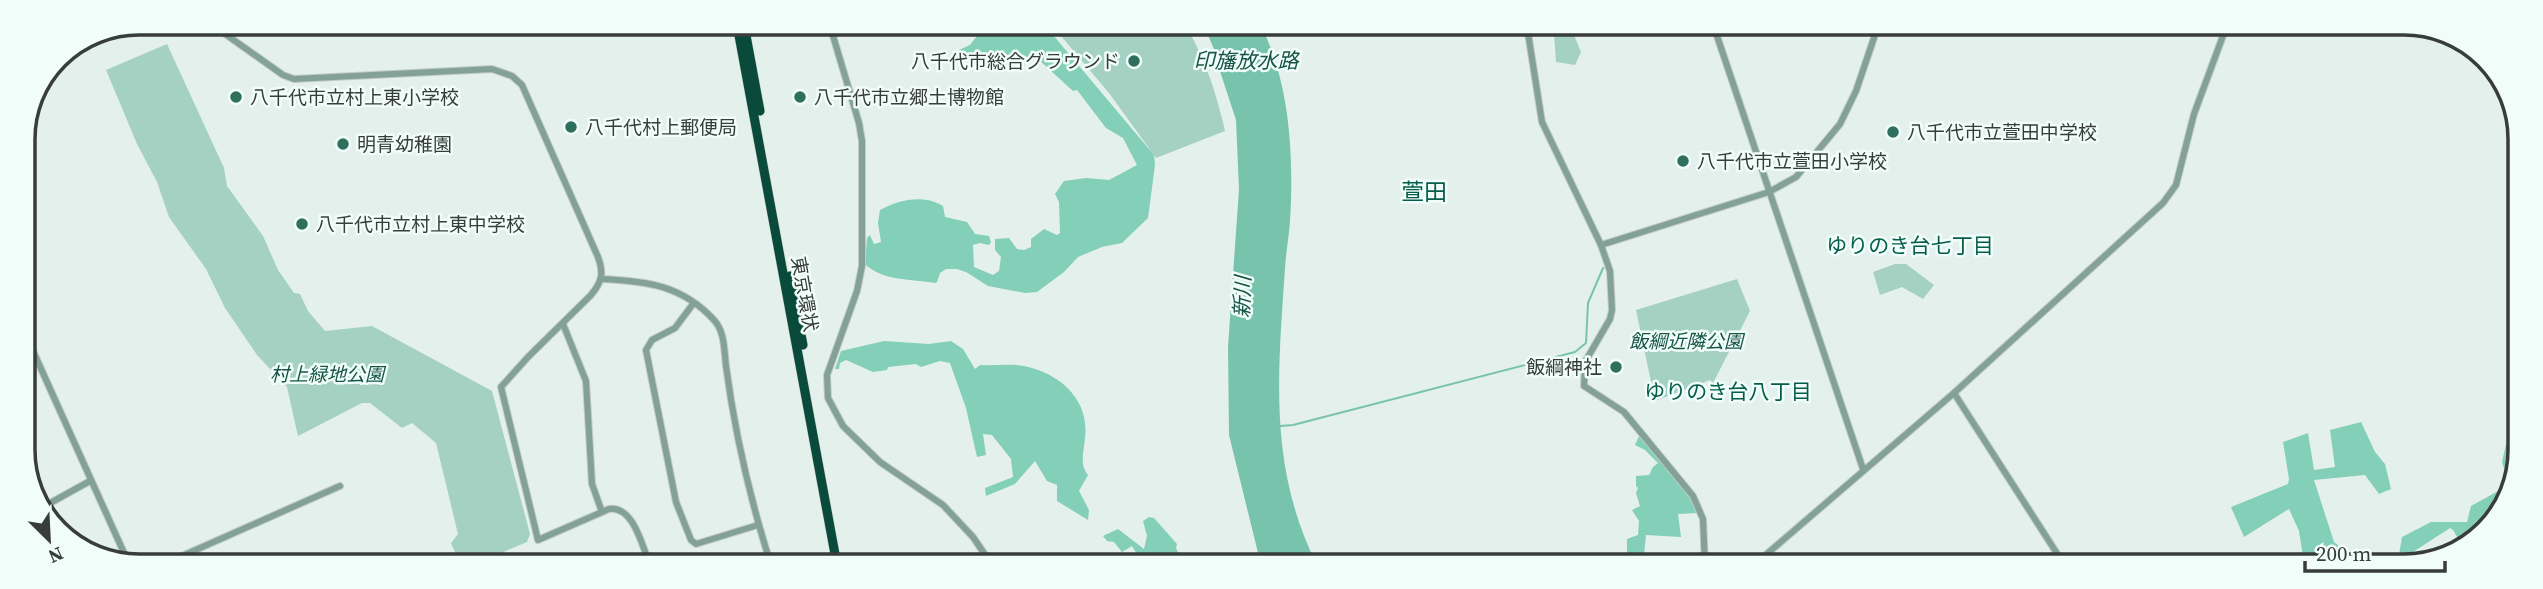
<svg xmlns="http://www.w3.org/2000/svg" width="2543" height="589" viewBox="0 0 2543 589" font-family="'Source Serif 4','Noto Sans JP',serif">
<style>
.green{fill:#a4d1c2}
.forest{fill:#83cfb8}
.water{fill:#78c3ac}
.lines{fill:none;stroke-linecap:round;stroke-linejoin:round}
.stream{stroke:#78c3ac;stroke-width:2}
.minor-casing{stroke:#c2ccc9;stroke-width:8}
.highway-casing{stroke:#c2ccc9;stroke-width:10}
.minor{stroke:#83a197;stroke-width:6}
.highway{stroke:#0a4a3b;stroke-width:9}
.poi-dot{fill:#2e6f5d;stroke:#f1fdf9;stroke-width:2.5}
.labels{text-anchor:middle;dominant-baseline:central;stroke-width:5;stroke-linejoin:round;paint-order:stroke}
.poi-label{font-size:19px;fill:#383d3b;stroke:#f1fdf9;text-anchor:start}
.street-label{font-size:19px;fill:#383d3b;stroke:#f1fdf9}
.park-label{font-size:19px;font-style:italic;fill:#165445;stroke:#f1fdf9}
.water-label{font-size:21px;font-style:italic;fill:#165445;stroke:#f1fdf9}
.neighbourhood-label{font-size:21px;fill:#055c4a;stroke:#f1fdf9}
.quarter-label{font-size:23px;fill:#055c4a;stroke:#f1fdf9}
.rim{fill:none;stroke:#383d3b;stroke-width:3.5}
</style>
<rect width="100%" height="100%" fill="#e4f0ec"/>
<g class="green">
<path d="M1187,28C1206,60 1217,96 1225,131L1156,158L1109,93L1055,29Z"/>
<polygon points="1572,30 1581,52 1575,65 1556,62 1554,33"/>
<polygon points="167,44 224,168 227,186 263,236 278,270 294,293 300,294 308,311 325,331 372,326 492,391 530,534 527,542 475,564 460,564 451,543 458,534 436,443 412,423 402,428 370,403 362,403 298,436 287,387 257,355 225,308 206,269 169,217 157,182 137,144 106,70"/>
<polygon points="1895,264 1906,264 1934,285 1923,299 1902,287 1880,295 1873,272"/>
<polygon points="1737,279 1750,311 1713,383 1710,380 1655,401 1636,310"/>
</g>
<g class="forest">
<path d="M1007,29H1048L1154,155L1155,165L1148,218L1122,243L1102,247L1078,257L1064,272L1037,292L1025,293L988,286L966,272L957,269H946L940,273L937,282L935,283C912,279 882,281 865,264L867,238L870,235L874,244L881,242L878,223L880,210C899,200 923,194 943,206L945,217L967,222L975,234L989,236L991,242L989,245L980,243L973,245L974,267L993,275L999,271L1001,257L995,250V239L1009,238L1017,249L1024,250L1031,247V239L1044,229L1057,235L1060,233L1059,202L1055,194L1064,181L1086,178L1109,180L1137,165L1123,138L1106,128L1077,90L1073,91L1039,60L1031,59L1019,66C1000,58 1002,56 981,66L976,57L964,62L960,61L957,55L959,50L970,45L980,32Z"/>
<path d="M884,341L929,344L951,341L963,349L975,369L980,365C995,366 1010,363 1024,366C1060,373 1090,400 1085,438C1084,451 1079,464 1088,475L1079,491L1089,510L1088,520L1057,501V485L1047,481L1035,461L1015,484L986,496L985,488L1013,477L1011,459L992,435L983,434L986,455L977,457L966,408L950,363L940,361L921,367L916,364L888,367L887,370L873,372L846,360L840,363L839,369H835L841,351Z"/>
<polygon points="2361,422 2375,452 2385,464 2391,489 2379,494 2365,475 2314,480 2334,542 2360,562 2361,566 2300,566 2304,563 2299,531 2289,509 2244,537 2231,507 2288,484 2289,479 2283,442 2308,433 2314,470 2335,467 2330,430"/>
<path d="M1640,434C1659,456 1688,486 1698,513L1678,514L1681,537L1646,535L1643,565H1625L1623,562H1619L1627,556V539L1638,535L1639,521L1632,510L1640,506L1636,493L1638,488L1636,486V476L1649,475L1653,467L1658,463L1645,450L1635,445Z"/>
<polygon points="2518,440 2518,472 2480,538 2462,545 2453,530 2450,528 2413,552 2413,565 2404,566 2399,555 2402,537 2431,522 2467,522 2471,506 2509,485 2502,462 2506,444"/>
<polygon points="1149,517 1154,518 1177,544 1176,548 1184,565 1164,565 1153,555 1146,557 1137,554 1132,546 1122,552 1114,542 1107,541 1103,536 1118,529 1144,549 1147,536 1143,521"/>
</g>
<path class="water" d="M1205,28H1262C1290,84 1294,158 1290,221C1289,236 1286,252 1285,268C1278,374 1268,467 1317,565H1261L1229,435L1228,347L1239,189L1236,120L1218,65L1219,61Z"/>
<g class="lines">
<polyline class="stream" points="1280,426 1293,425 1575,352 1586,343 1588,303 1603,268"/>
<defs>
<g id="minor">
<polyline points="1714,27 1863,469"/>
<polyline points="831,29 859,123 862,141 862,266 857,291 827,375 828,398 843,426 880,462 943,505 973,537 992,565"/>
<path d="M221,31L283,75L294,79L492,69L512,76L522,85L598,257C604,273 602,282 591,295L528,357L501,387L538,540L609,509C634,506 642,546 650,565"/>
<polyline points="1528,33 1542,122 1601,245 1610,271 1612,310 1610,319 1585,362 1584,386 1624,412 1693,496 1703,519 1705,565"/>
<polyline points="1601,245 1769,192 1796,177 1840,124 1856,91 1878,26"/>
<path d="M602,279C646,281 682,285 714,320C725,332 724,350 726,366C735,434 750,499 771,565"/>
<polyline points="693,304 675,328 652,340 646,350 676,502 691,540 696,544 758,525"/>
<polyline points="563,324 586,381 592,484 602,512"/>
<polyline points="24,331 129,564"/>
<polyline points="1954,393 2065,566"/>
<polyline points="43,507 90,481"/>
<polyline points="164,564 340,486"/>
<polyline points="1754,565 1954,393 2163,203 2176,185 2194,114 2227,25"/>
</g>
<g id="highway">
<polyline points="738,30 837,565"/>
<polyline points="745,30 760,111"/>
<polyline points="790,276 803,345"/>
</g>
</defs>
<use href="#minor" class="minor-casing"/>
<use href="#highway" class="highway-casing"/>
<use href="#minor" class="minor"/>
<use href="#highway" class="highway"/>
</g>
<g class="poi-dot">
<circle cx="1134" cy="61" r="7"/>
<circle cx="236" cy="97" r="7"/>
<circle cx="800" cy="97" r="7"/>
<circle cx="571" cy="127" r="7"/>
<circle cx="1893" cy="132" r="7"/>
<circle cx="343" cy="144" r="7"/>
<circle cx="1683" cy="161" r="7"/>
<circle cx="302" cy="224" r="7"/>
<circle cx="1616" cy="367" r="7"/>
</g>
<g class="labels">
<g class="poi-label">
<text x="1120" y="61" text-anchor="end">八千代市総合グラウンド</text>
<text x="250" y="97">八千代市立村上東小学校</text>
<text x="814" y="97">八千代市立郷土博物館</text>
<text x="585" y="127">八千代村上郵便局</text>
<text x="1907" y="132">八千代市立萱田中学校</text>
<text x="357" y="144">明青幼稚園</text>
<text x="1697" y="161">八千代市立萱田小学校</text>
<text x="316" y="224">八千代市立村上東中学校</text>
<text x="1602" y="367" text-anchor="end">飯綱神社</text>
</g>
<g class="street-label">
<text transform="translate(805 294) rotate(80)">東京環状</text>
</g>
<g class="park-label">
<text x="1686" y="341">飯綱近隣公園</text>
<text x="327" y="374">村上緑地公園</text>
</g>
<g class="water-label">
<text x="1246" y="60">印旛放水路</text>
<text transform="translate(1242 297) rotate(-88)">新川</text>
</g>
<g class="neighbourhood-label">
<text x="1910" y="245">ゆりのき台七丁目</text>
<text x="1728" y="391">ゆりのき台八丁目</text>
</g>
<g class="quarter-label">
<text x="1424" y="192">萱田</text>
</g>
</g>
<path d="M0 0H2543V589H0ZM139 35H2404A104 104 0 0 1 2508 139V450A104 104 0 0 1 2404 554H139A104 104 0 0 1 35 450V139A104 104 0 0 1 139 35Z" fill="#f1fdf9" fill-rule="evenodd"/>
<path class="rim" d="M139 35H2404A104 104 0 0 1 2508 139V450A104 104 0 0 1 2404 554H139A104 104 0 0 1 35 450V139A104 104 0 0 1 139 35Z"/>
<g transform="translate(49 540) rotate(156)" stroke="#f1fdf9" stroke-width="5" paint-order="stroke">
<path d="M0-5L12 26L0 18L-12 26Z" fill="#383d3b"/>
<text y="-10" font-size="19" font-weight="bold" text-anchor="middle" fill="#383d3b">N</text>
</g>
<path d="M2305 561v10h140v-10" fill="none" stroke="#383d3b" stroke-width="3.5"/>
<text x="2316" y="561" font-size="21" fill="#383d3b" stroke="#f1fdf9" stroke-width="5" paint-order="stroke">200 m</text>
</svg>
